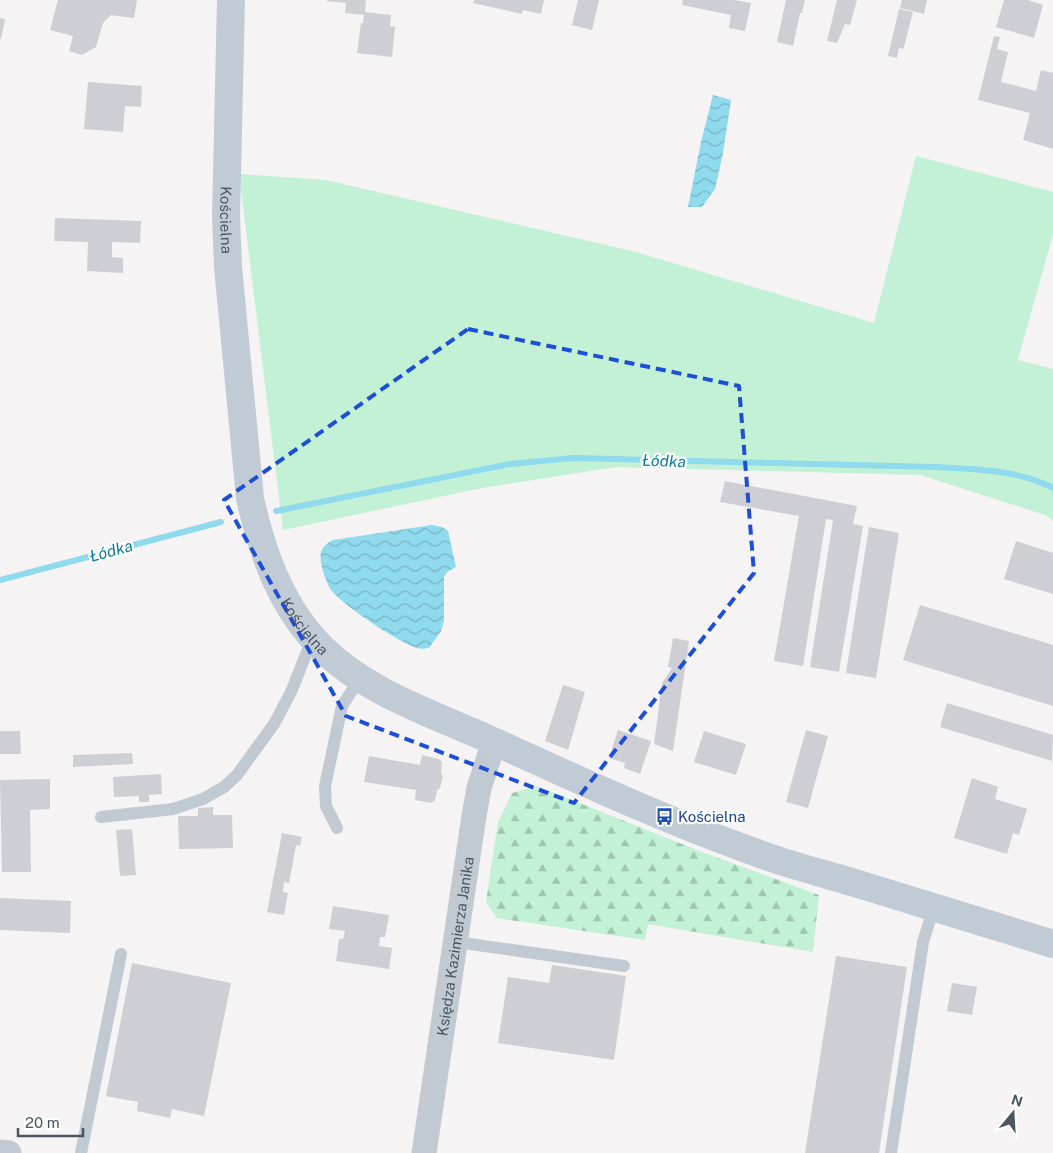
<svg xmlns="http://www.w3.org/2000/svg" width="1053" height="1153" viewBox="0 0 1053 1153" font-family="'Public Sans',sans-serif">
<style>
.green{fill:#c3f1d5}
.forest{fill:url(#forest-firs)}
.water{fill:url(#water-waves)}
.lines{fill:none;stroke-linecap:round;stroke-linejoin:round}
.stream{stroke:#90daee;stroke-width:6}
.building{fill:#cdcfd5}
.lane{stroke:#c1cad2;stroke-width:12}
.street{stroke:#c1cad2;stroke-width:25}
.secondary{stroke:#c1cbd6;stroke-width:28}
.marked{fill:none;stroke:#1d4ed8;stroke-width:4;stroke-dasharray:10 6;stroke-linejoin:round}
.labels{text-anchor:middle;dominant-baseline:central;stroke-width:4.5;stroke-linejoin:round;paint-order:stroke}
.street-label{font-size:15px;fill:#4a5661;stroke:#fff}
.transit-label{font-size:15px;fill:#164399;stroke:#fff;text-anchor:start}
.water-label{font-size:16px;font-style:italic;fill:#0c7c9b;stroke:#fff}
</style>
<defs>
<pattern id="forest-firs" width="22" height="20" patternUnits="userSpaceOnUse" patternTransform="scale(1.25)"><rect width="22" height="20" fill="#c3f1d5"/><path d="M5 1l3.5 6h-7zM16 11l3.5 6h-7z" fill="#a0c6b0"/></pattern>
<pattern id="water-waves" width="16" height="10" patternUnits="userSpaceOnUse" patternTransform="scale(1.25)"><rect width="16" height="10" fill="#90daee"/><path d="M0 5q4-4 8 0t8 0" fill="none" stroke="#78b4c4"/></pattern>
</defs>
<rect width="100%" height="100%" fill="#f5f3f3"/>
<polygon class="green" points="916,156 1053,192 1053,234 1018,360 1053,369 1053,521 1045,515 920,475 616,467 482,488 283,530 239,174 326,180 636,252 874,323"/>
<polygon class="forest" points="537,786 697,850 819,895 813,952 648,924 645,940 497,918 486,902 498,822 512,793"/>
<g class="water">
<polygon points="713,95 731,100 723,153 715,189 702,207 688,207 701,142"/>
<path d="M432,525L442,527L448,531L456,567L447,572L444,577V621L441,631L429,648C423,649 419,649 414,647C394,639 344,606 331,590C326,582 317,558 322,550C324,545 329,542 333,540Z"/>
</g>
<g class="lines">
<g class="stream">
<path d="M276,511L510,464L573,458L937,467C975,469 1019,470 1053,488"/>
<polyline points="0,580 221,522"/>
</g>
</g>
<g class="building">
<polygon points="58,0 137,0 134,18 111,15 103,23 96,47 82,55 69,51 73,36 50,30"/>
<polygon points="327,0 366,0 365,12 391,15 390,26 395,27 392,57 357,53 361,23 363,23 364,15 345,13 346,3 327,1"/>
<polygon points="474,0 544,0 541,14 523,10 522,14 473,3"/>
<polygon points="578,0 599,0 592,30 572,25"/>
<polygon points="683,0 734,0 751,3 745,31 729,28 731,15 682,5"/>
<polygon points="786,0 805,0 802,13 800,13 793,46 777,42"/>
<polygon points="837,0 857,0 850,25 845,24 837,43 827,41"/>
<polygon points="902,0 927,0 924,14 900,8"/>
<polygon points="1004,0 1028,0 1043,5 1034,38 996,27"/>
<polygon points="899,9 913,12 905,43 903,49 899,48 897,58 888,56"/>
<polygon points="0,18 5,19 1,39 0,39"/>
<polygon points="994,36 1000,37 997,49 1008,52 1001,82 1036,91 1041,70 1053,73 1053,149 1023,140 1030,113 978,100"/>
<polygon points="88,82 142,86 141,107 125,106 123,132 84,129"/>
<polygon points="55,218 141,221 140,243 112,242 112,257 123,258 123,273 87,271 88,242 54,241"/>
<polygon points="725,481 857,506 853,524 863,526 839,672 810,667 833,520 826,519 803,666 774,661 799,516 720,502"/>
<polygon points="869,527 899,533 876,678 846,673"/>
<polygon points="1016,541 1053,553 1053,594 1004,579"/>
<polygon points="920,605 1053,645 1053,706 903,660"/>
<polygon points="673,638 689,641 673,751 654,744 662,683 672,668 668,667"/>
<polygon points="563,685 585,692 568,750 545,741"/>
<polygon points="947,703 1053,735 1052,761 940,727"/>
<polygon points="618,730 651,741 640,774 624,768 625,763 609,758"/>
<polygon points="806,730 828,736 808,808 786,802"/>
<polygon points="0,731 20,731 21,754 0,754"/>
<polygon points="704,731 746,744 736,775 694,762"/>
<polygon points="132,753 133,764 73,767 73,755"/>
<polygon points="422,755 439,759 442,762 441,773 443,776 440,788 437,790 435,800 431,803 415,800 416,790 364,782 369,756 420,765"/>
<polygon points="161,774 162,794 149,795 149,802 139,802 139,796 114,797 113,777"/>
<polygon points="972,778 998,787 995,799 1027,809 1019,835 1013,833 1007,854 954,838"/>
<polygon points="50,779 50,809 30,810 31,872 2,872 0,780"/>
<polygon points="213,807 213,815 232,815 233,848 179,849 178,816 198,816 198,808"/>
<polygon points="132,829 136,875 120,876 116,830"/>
<polygon points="282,833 302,837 300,846 296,845 289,883 284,882 283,892 288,893 284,915 267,912"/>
<polygon points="0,898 71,901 70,933 0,930"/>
<polygon points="333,906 389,915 385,937 380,937 379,946 392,948 389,969 336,961 339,939 343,939 345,931 329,929"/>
<polygon points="836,956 907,967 879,1153 805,1153"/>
<polygon points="132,963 231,983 204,1116 172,1109 170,1118 137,1111 138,1102 106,1096"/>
<polygon points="552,965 626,976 614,1060 498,1043 508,977 549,983"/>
<polygon points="952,983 977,987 972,1015 947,1011"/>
</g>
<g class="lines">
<g class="lane">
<polyline points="101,817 173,809 203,799 224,787 237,775 274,724 291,692 313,637"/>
<polyline points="337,828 326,806 325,786 342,706 360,678"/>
<polyline points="456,942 624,966"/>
<polyline points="81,1153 121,954"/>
<polyline points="891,1153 923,942 934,907"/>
</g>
<g class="street">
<polyline points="0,1152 9,1153"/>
<path id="s1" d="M424,1153L474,816L479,788L494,742"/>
</g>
<path class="secondary" id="s2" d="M231,0L226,217L228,267L250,498C262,553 281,607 322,648C368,694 437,715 495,742C589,785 683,828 780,861C809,870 839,878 868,887C930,906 991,925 1053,944"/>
</g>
<path class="marked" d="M468,329L739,386L754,573L574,803L346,716L224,500Z"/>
<defs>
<symbol id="bus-bare" viewBox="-9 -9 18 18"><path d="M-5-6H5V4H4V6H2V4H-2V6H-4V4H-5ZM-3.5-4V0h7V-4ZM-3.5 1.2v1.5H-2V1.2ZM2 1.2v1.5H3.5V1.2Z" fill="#1a4fb4" stroke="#fff" stroke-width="2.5" paint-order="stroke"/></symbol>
</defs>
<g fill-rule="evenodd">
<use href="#bus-bare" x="652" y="804" width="25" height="25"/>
</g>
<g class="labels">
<g class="street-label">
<text stroke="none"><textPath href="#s2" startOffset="220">Kościelna</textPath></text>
<text stroke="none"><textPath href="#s2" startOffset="640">Kościelna</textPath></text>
<text stroke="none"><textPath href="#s1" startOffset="209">Księdza Kazimierza Janika</textPath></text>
</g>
<g class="transit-label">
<text x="678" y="816">Kościelna</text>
</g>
<g class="water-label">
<text transform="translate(664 461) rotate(2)">Łódka</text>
<text transform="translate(111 551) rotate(-15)">Łódka</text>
</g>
</g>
<g transform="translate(1013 1113) rotate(18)" stroke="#ffffff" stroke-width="4" paint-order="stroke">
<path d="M0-4L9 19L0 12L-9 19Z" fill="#4a5661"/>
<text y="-8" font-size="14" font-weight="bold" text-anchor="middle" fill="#4a5661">N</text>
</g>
<path d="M18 1128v8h65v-8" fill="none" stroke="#4a5661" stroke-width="2.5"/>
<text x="25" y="1128" font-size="15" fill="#4a5661" stroke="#ffffff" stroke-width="4" paint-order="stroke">20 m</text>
</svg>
